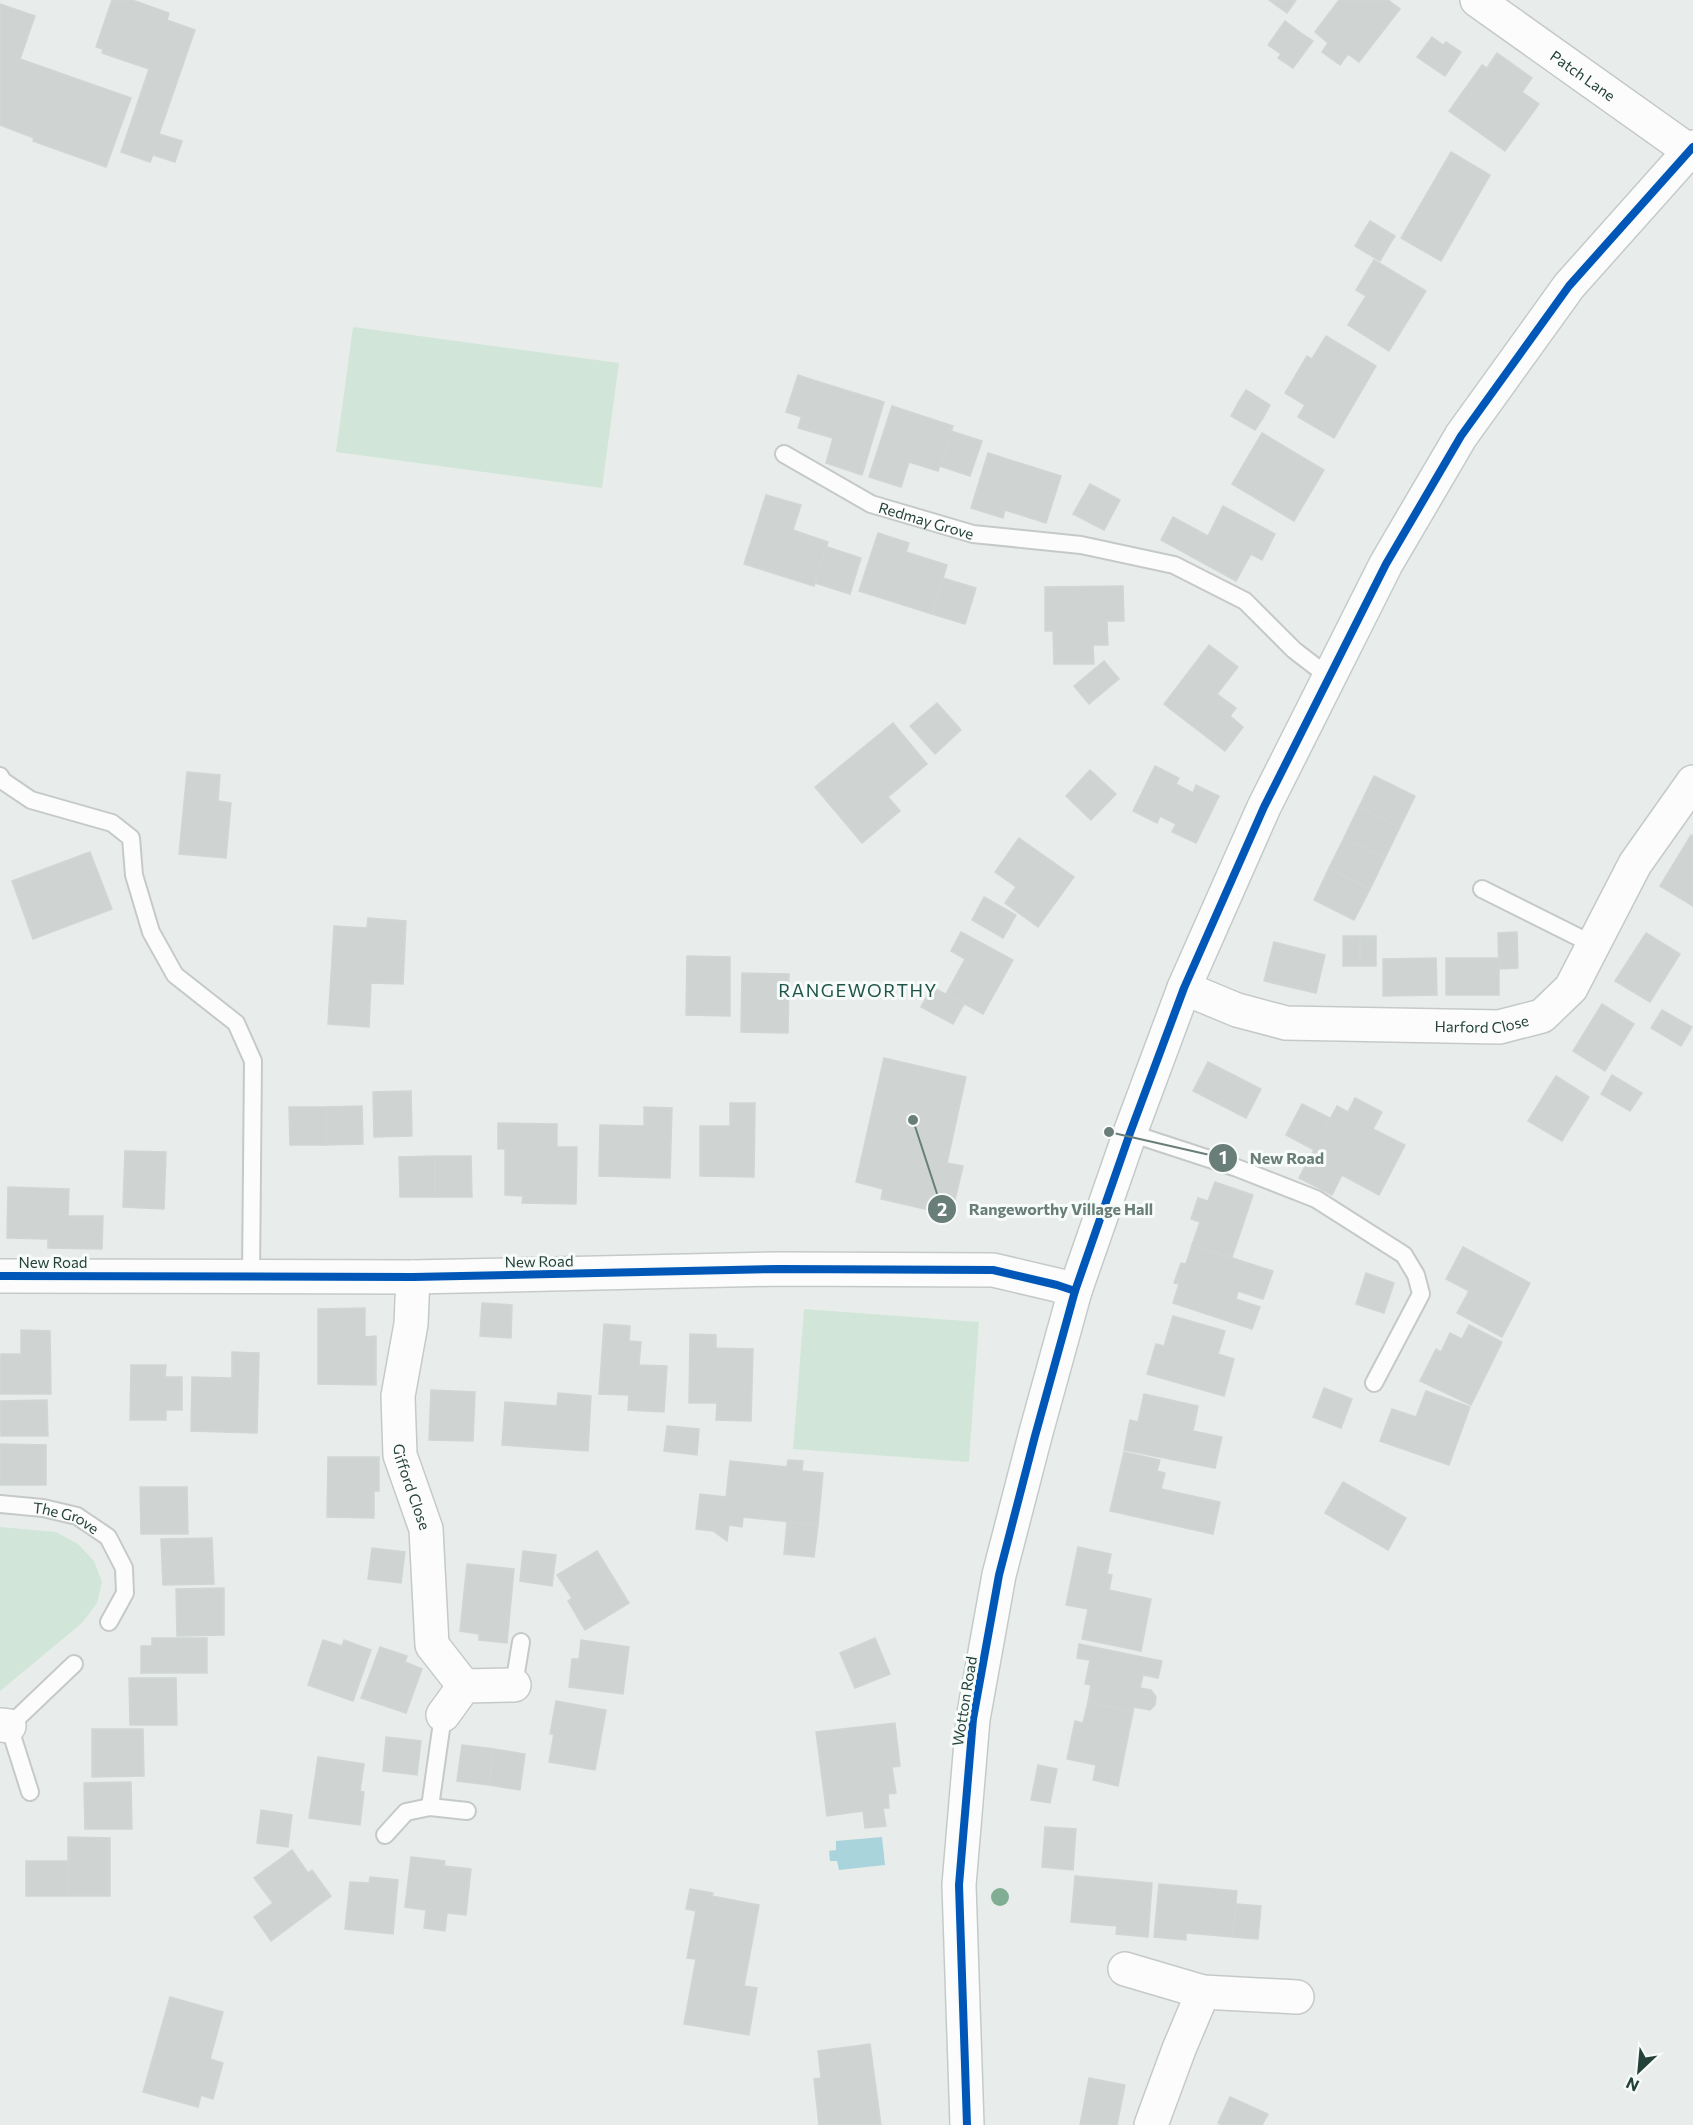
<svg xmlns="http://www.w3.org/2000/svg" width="1693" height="2125" viewBox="0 0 1693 2125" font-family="Commissioner,sans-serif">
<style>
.green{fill:#d1e6d8}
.water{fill:#a9d4db}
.building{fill:#cfd4d2;stroke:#d1d6d4;stroke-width:1.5}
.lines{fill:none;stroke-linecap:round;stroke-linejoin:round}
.lane-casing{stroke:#c5cac8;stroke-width:20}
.street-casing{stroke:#c5cac8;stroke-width:36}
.secondary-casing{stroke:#c3cbc8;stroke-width:36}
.lane{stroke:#fcfcfc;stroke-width:16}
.street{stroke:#fcfcfc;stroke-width:33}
.secondary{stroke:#fcfcfc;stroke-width:33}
.cycleway-casing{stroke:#f7fbf9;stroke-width:11}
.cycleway{stroke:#0057b8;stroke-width:8}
.tree{fill:#81ae93}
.labels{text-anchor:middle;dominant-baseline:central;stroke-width:6;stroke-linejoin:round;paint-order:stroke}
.street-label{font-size:15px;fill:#24423a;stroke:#f7fbf9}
.quarter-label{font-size:18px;letter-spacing:1.5px;fill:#1f5548;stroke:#f7fbf9}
.leader{fill:none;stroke:#697e78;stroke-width:2}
.callout-dot{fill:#697e78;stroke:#f7fbf9;stroke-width:2}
.mark-label{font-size:18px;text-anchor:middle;font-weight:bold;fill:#fff}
.callout-label{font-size:16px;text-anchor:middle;font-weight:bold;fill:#697e78;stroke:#f7fbf9;stroke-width:6;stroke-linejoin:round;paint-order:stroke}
</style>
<rect width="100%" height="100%" fill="#e8edeb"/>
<g class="green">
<polygon points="353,327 619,363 602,488 336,452"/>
<polygon points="804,1309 979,1322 969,1462 793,1449"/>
<polygon points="0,1527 56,1532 78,1544 94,1561 102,1582 97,1603 82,1623 0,1691"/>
</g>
<polygon class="water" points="882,1837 885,1865 839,1870 837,1861 830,1861 829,1851 836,1850 836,1841"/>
<g class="building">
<polygon points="112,0 132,0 169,13 167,20 195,30 159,134 182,141 175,162 153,155 150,162 121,152 149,69 102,53 103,49 96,47"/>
<polygon points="1269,0 1296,0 1287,13"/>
<polygon points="1339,0 1388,0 1400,9 1359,62 1348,54 1340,65 1322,52 1328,43 1315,32"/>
<polygon points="0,4 35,16 20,59 131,98 106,167 33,141 34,138 0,125"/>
<polygon points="1285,21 1298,31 1281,54 1268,45"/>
<polygon points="1298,31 1313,41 1293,68 1278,58"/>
<polygon points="1432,37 1443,45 1446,42 1461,52 1445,76 1417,57"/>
<polygon points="1497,53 1532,78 1522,92 1539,104 1505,151 1449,111 1482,65 1487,68"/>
<polygon points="1451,152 1490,175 1441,261 1401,238"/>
<polygon points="1370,221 1395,236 1387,249 1362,234"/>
<polygon points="1362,234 1387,249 1380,261 1355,246"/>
<polygon points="1374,260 1426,291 1389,351 1348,325 1366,296 1356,290"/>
<polygon points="1326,336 1376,366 1334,438 1298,417 1305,405 1285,393 1307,356 1312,359"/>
<polygon points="798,375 813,380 802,417 786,412"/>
<polygon points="813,380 884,402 862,475 826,463 833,438 798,428"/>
<polygon points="1246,390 1270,405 1263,418 1238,403"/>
<polygon points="1238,403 1263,418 1255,430 1231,416"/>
<polygon points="892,406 953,426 938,471 909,462 901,487 869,477"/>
<polygon points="951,431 982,441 970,476 940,466"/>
<polygon points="1262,433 1324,470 1294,521 1232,484"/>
<polygon points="988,453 1061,476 1046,523 1005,510 1003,518 971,508"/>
<polygon points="1090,484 1120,500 1104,530 1073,514"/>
<polygon points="766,495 801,505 793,530 828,542 814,586 744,564"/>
<polygon points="1223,506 1275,534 1262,560 1251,554 1236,581 1161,540 1173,517 1208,536"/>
<polygon points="878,533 909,543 906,552 947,565 932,614 859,591"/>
<polygon points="827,547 861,558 850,594 815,583"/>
<polygon points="943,578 976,588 965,624 932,614"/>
<polygon points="1123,586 1124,621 1107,621 1108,645 1093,645 1094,664 1054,664 1053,631 1045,631 1045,587"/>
<polygon points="1209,645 1238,667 1217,694 1236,708 1230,716 1243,727 1225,751 1164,704"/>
<polygon points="1104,661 1119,679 1089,704 1074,686"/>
<polygon points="937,703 961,730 935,754 910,726"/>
<polygon points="893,723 927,764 888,797 900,811 862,843 815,787"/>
<polygon points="1155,766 1179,778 1176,784 1193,793 1196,785 1219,796 1196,843 1172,832 1176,824 1160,816 1157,823 1133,811"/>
<polygon points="1090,770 1116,794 1091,820 1066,796"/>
<polygon points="187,772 220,775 218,801 231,803 226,858 179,854"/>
<polygon points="1374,776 1415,796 1400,827 1359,807"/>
<polygon points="1359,807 1400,827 1385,858 1344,838"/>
<polygon points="1691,835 1693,836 1693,906 1660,886"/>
<polygon points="1019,838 1074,877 1038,927 1005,903 1016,887 995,872"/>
<polygon points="1344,838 1385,858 1370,889 1329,868"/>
<polygon points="90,852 112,909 33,939 12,881"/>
<polygon points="1329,868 1370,889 1354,920 1314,900"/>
<polygon points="984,897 1016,915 1003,938 972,920"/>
<polygon points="368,918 406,921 403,984 371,983 369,1027 328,1024 334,926 367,928"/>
<polygon points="961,932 1013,960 983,1014 946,994 965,959 951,951"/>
<polygon points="1517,932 1518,968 1499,969 1498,933"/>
<polygon points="1646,933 1680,954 1650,1002 1615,981"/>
<rect x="1343" y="936" width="17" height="30"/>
<rect x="1360" y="936" width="16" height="30"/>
<polygon points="1274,942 1325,955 1316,993 1264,981"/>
<polygon points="687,956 730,957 730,1016 686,1015"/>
<polygon points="1436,958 1437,995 1383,996 1383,959"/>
<rect x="1446" y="958" width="53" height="37"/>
<polygon points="742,973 789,974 788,1033 741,1032"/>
<polygon points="932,987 964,1004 953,1024 921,1007"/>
<polygon points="1602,1004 1634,1024 1605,1071 1573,1051"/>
<polygon points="1662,1010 1692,1027 1681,1046 1651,1028"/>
<polygon points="884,1058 966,1077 947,1163 963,1166 955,1200 937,1197 934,1211 881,1199 883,1189 856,1182"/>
<polygon points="1208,1062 1261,1089 1246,1118 1193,1091"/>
<polygon points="1612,1075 1642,1093 1630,1111 1601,1094"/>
<polygon points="1556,1076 1589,1097 1562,1141 1528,1121"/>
<polygon points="411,1091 412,1136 374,1137 373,1092"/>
<polygon points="1355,1098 1382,1112 1373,1129 1405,1145 1379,1195 1342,1175 1332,1195 1299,1178 1337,1106 1348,1112"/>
<polygon points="730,1103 755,1103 754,1177 700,1176 700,1126 730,1126"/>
<polygon points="1302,1104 1330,1118 1314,1150 1286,1135"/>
<polygon points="362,1106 363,1144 326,1145 326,1107"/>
<polygon points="289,1107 326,1107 326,1145 290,1145"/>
<polygon points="644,1107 672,1108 670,1178 599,1176 600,1125 644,1126"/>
<polygon points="498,1123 557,1124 557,1147 577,1147 576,1204 522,1203 523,1196 505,1195 505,1149 498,1149"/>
<polygon points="125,1151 166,1152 164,1209 123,1207"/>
<polygon points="435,1156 435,1197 400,1197 399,1157"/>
<polygon points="435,1156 471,1156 472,1197 435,1197"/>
<polygon points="1215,1182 1253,1195 1232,1257 1192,1245 1200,1222 1191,1219 1198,1198 1208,1201"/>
<polygon points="8,1187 69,1189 68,1216 103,1216 102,1249 48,1248 48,1239 7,1238"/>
<polygon points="1192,1245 1273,1271 1263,1299 1238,1291 1236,1299 1260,1307 1252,1329 1173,1303 1179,1284 1174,1283 1181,1263 1186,1264"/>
<polygon points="1463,1247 1530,1283 1502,1337 1457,1313 1469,1291 1446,1279"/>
<polygon points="1366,1273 1394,1283 1384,1313 1356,1304"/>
<polygon points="482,1303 512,1305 511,1338 480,1336"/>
<polygon points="365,1308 365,1337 376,1336 376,1385 318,1384 318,1309"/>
<polygon points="1173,1316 1225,1331 1218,1354 1234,1359 1224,1396 1147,1374 1156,1344 1164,1346"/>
<polygon points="604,1324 630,1326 629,1341 641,1342 639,1365 667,1366 664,1412 628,1410 629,1395 599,1394"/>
<polygon points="1469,1325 1502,1342 1471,1405 1420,1381 1436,1349 1441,1352 1450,1333 1462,1339"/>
<polygon points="21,1330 50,1331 51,1394 0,1394 1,1354 21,1354"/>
<polygon points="690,1334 716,1335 716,1348 753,1349 751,1421 716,1420 717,1403 689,1403"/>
<polygon points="232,1352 259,1353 257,1433 191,1431 192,1377 232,1378"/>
<polygon points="131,1365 166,1365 165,1377 182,1377 182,1410 166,1410 166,1420 130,1420"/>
<polygon points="1324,1388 1352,1399 1341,1428 1313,1417"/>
<polygon points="431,1390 475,1392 473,1441 429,1440"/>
<polygon points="1426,1391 1470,1407 1449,1465 1380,1441 1392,1409 1416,1417"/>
<polygon points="558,1393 591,1396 588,1451 502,1445 505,1402 557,1406"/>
<polygon points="1144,1394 1198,1406 1193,1431 1222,1437 1215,1468 1124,1450 1130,1420 1138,1422"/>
<polygon points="47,1400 48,1436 1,1436 0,1401"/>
<polygon points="667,1426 699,1429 697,1455 664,1451"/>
<polygon points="0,1444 46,1445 46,1485 0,1485"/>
<polygon points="1124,1452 1160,1460 1157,1471 1165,1473 1161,1489 1220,1502 1213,1534 1110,1511"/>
<polygon points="328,1457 379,1457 379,1491 374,1491 374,1518 327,1517"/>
<polygon points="788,1460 803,1461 802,1471 823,1473 818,1525 743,1517 742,1527 729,1525 727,1541 713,1531 696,1529 700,1494 726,1497 730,1461 787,1467"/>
<polygon points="1343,1482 1406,1518 1388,1550 1325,1513"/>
<polygon points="140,1487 187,1487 188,1534 141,1534"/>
<polygon points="787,1522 818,1525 814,1557 784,1554"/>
<polygon points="212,1538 214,1584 163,1585 161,1539"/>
<polygon points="1078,1547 1111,1554 1107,1574 1112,1575 1109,1590 1151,1599 1141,1651 1082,1639 1088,1609 1066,1605"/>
<polygon points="372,1548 405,1552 401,1583 368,1579"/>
<polygon points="523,1551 556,1555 552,1586 520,1581"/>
<polygon points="597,1551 629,1603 585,1630 568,1601 572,1598 557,1575"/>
<polygon points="467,1564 514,1569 507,1643 479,1640 479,1634 460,1631"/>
<polygon points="224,1588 224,1635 177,1636 176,1589"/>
<polygon points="152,1638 207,1638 207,1673 141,1673 141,1646 152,1646"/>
<polygon points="875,1638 890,1674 855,1688 840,1653"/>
<polygon points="323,1640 342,1646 344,1640 371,1650 353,1701 308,1685"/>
<polygon points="581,1640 629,1647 623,1694 569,1687 572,1659 579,1659"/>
<polygon points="1079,1644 1162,1661 1158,1678 1143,1675 1140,1688 1151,1690 1156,1697 1155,1705 1150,1710 1134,1707 1133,1712 1088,1702 1091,1685 1085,1684 1090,1660 1077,1658"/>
<polygon points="380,1647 407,1656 405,1662 422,1669 406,1713 361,1698"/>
<polygon points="129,1678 176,1678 177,1725 130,1725"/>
<polygon points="556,1701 606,1710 595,1770 549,1762 554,1734 550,1734"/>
<polygon points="1088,1702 1133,1712 1118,1786 1093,1780 1096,1765 1067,1759 1075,1721 1083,1723"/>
<polygon points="895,1723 900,1766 892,1767 896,1793 888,1794 889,1808 883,1808 886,1826 865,1828 863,1811 827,1816 816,1732"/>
<polygon points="92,1729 143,1729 144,1776 92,1777"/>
<polygon points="386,1737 421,1741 417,1775 383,1771"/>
<polygon points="462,1745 494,1749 489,1785 457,1781"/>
<polygon points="494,1749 525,1754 520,1790 489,1785"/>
<polygon points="318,1757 364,1764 360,1791 364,1792 360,1825 309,1818"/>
<polygon points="1038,1765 1057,1769 1050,1803 1031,1800"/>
<polygon points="131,1782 132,1829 85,1829 84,1783"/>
<polygon points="261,1810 292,1815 288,1847 257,1843"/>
<polygon points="1045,1827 1076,1829 1073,1870 1042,1867"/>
<polygon points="68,1837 110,1838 110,1896 68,1896"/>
<polygon points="292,1850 308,1873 312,1870 331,1896 271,1941 254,1917 273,1903 254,1878"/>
<polygon points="411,1857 445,1861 444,1866 471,1869 466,1915 447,1913 445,1931 424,1928 426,1910 405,1907"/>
<rect x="26" y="1861" width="42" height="35"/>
<polygon points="1075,1876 1152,1883 1148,1937 1116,1934 1117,1926 1071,1922"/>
<polygon points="370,1877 398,1880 393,1934 345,1929 350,1882 369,1883"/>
<polygon points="1159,1884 1237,1891 1233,1937 1186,1933 1186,1940 1154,1937"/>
<polygon points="690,1889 713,1893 712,1896 759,1905 744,1986 757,1988 749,2035 684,2024 696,1959 687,1958 696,1911 686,1909"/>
<polygon points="1236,1904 1261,1906 1258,1939 1233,1937"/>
<polygon points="170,1997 223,2012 210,2059 223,2063 213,2099 201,2095 198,2107 143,2092"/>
<polygon points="870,2044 881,2125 819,2125 814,2079 821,2078 818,2051"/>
<polygon points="1089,2078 1125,2085 1117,2125 1080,2125"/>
<polygon points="1230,2097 1268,2114 1262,2125 1222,2125 1218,2123"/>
</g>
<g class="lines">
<defs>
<g id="lane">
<path id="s1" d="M784,454L871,504L973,534L1081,545L1174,565L1245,601L1294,650L1329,677"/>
<polyline points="0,776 3,781 31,800 112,823 131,838 134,875 151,932 175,975 236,1023 253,1061 251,1277"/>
<polyline points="1482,889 1594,945"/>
<polyline points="1130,1133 1237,1168 1316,1199 1404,1255 1416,1275 1421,1294 1374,1383"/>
<path id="s2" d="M0,1504L43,1508L77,1516L108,1537L124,1568L125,1593L109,1622"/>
<polyline points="514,1685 521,1642"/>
<polyline points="30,1792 9,1726 74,1664"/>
<polyline points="430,1807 443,1715"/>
<polyline points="385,1835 406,1812 430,1807 467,1811"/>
</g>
<g id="street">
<path id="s3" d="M1477,0L1688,150"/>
<path id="s4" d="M1184,988L1237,1010L1286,1023L1499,1027L1542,1016L1571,988L1635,864L1693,782"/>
<polyline points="0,1276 413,1277 779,1269 993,1270 1057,1285 1075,1291"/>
<path id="s5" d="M413,1277L411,1324L398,1396L400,1455L426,1529L432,1645L464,1686"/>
<polyline points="443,1715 464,1686 514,1685"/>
<polyline points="0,1725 9,1726"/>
<polyline points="1125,1969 1203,1992 1297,1997"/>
<polyline points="1151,2125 1179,2049 1203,1992"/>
</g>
<polyline id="secondary" points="967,2125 959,1885 973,1719 999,1575 1035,1436 1075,1291 1130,1133 1184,988 1264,807 1386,564 1461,436 1569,286 1693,147"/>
</defs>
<use href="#lane" class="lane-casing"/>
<use href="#street" class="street-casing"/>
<use href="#secondary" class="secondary-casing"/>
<use href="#lane" class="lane"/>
<use href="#street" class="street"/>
<use href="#secondary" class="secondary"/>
<defs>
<g id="cycleway">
<polyline points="0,1276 413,1277 779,1269 993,1270 1057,1285 1075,1291"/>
<polyline points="967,2125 959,1885 973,1719 999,1575 1035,1436 1075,1291 1130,1133 1184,988 1264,807 1386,564 1461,436 1569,286 1693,147"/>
</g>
</defs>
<use href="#cycleway" class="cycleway-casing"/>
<use href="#cycleway" class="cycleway"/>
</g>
<circle class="tree" cx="1000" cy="1897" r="9"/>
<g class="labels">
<g class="street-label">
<text stroke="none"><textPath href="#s3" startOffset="130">Patch Lane</textPath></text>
<text stroke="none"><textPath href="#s1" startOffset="158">Redmay Grove</textPath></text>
<text stroke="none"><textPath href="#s4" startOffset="304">Harford Close</textPath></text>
<text transform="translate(539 1261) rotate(-1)">New Road</text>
<text x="53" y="1262">New Road</text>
<text stroke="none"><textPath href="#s5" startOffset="213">Gifford Close</textPath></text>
<text stroke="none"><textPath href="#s2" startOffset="68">The Grove</textPath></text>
<text transform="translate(964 1701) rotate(-81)">Wotton Road</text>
</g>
<g class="quarter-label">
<text x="858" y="990">RANGEWORTHY</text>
</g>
</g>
<path class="leader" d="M1109 1132L1223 1158M913 1120L942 1209"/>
<g class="callout-dot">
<circle cx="1109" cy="1132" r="6"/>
<circle cx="913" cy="1120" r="6"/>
<circle cx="1223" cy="1158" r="15"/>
<circle cx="942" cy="1209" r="15"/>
</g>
<g class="mark-label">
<text x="1223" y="1164">1</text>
<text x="942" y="1216">2</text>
</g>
<g class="callout-label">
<text x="1287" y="1164">New Road</text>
<text x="1061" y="1215">Rangeworthy Village Hall</text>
</g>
<g transform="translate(1639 2071) rotate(206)" stroke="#f7fbf9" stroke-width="4.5" paint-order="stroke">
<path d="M0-4.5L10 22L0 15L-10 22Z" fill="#24423a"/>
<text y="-9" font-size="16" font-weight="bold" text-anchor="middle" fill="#24423a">N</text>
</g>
</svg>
